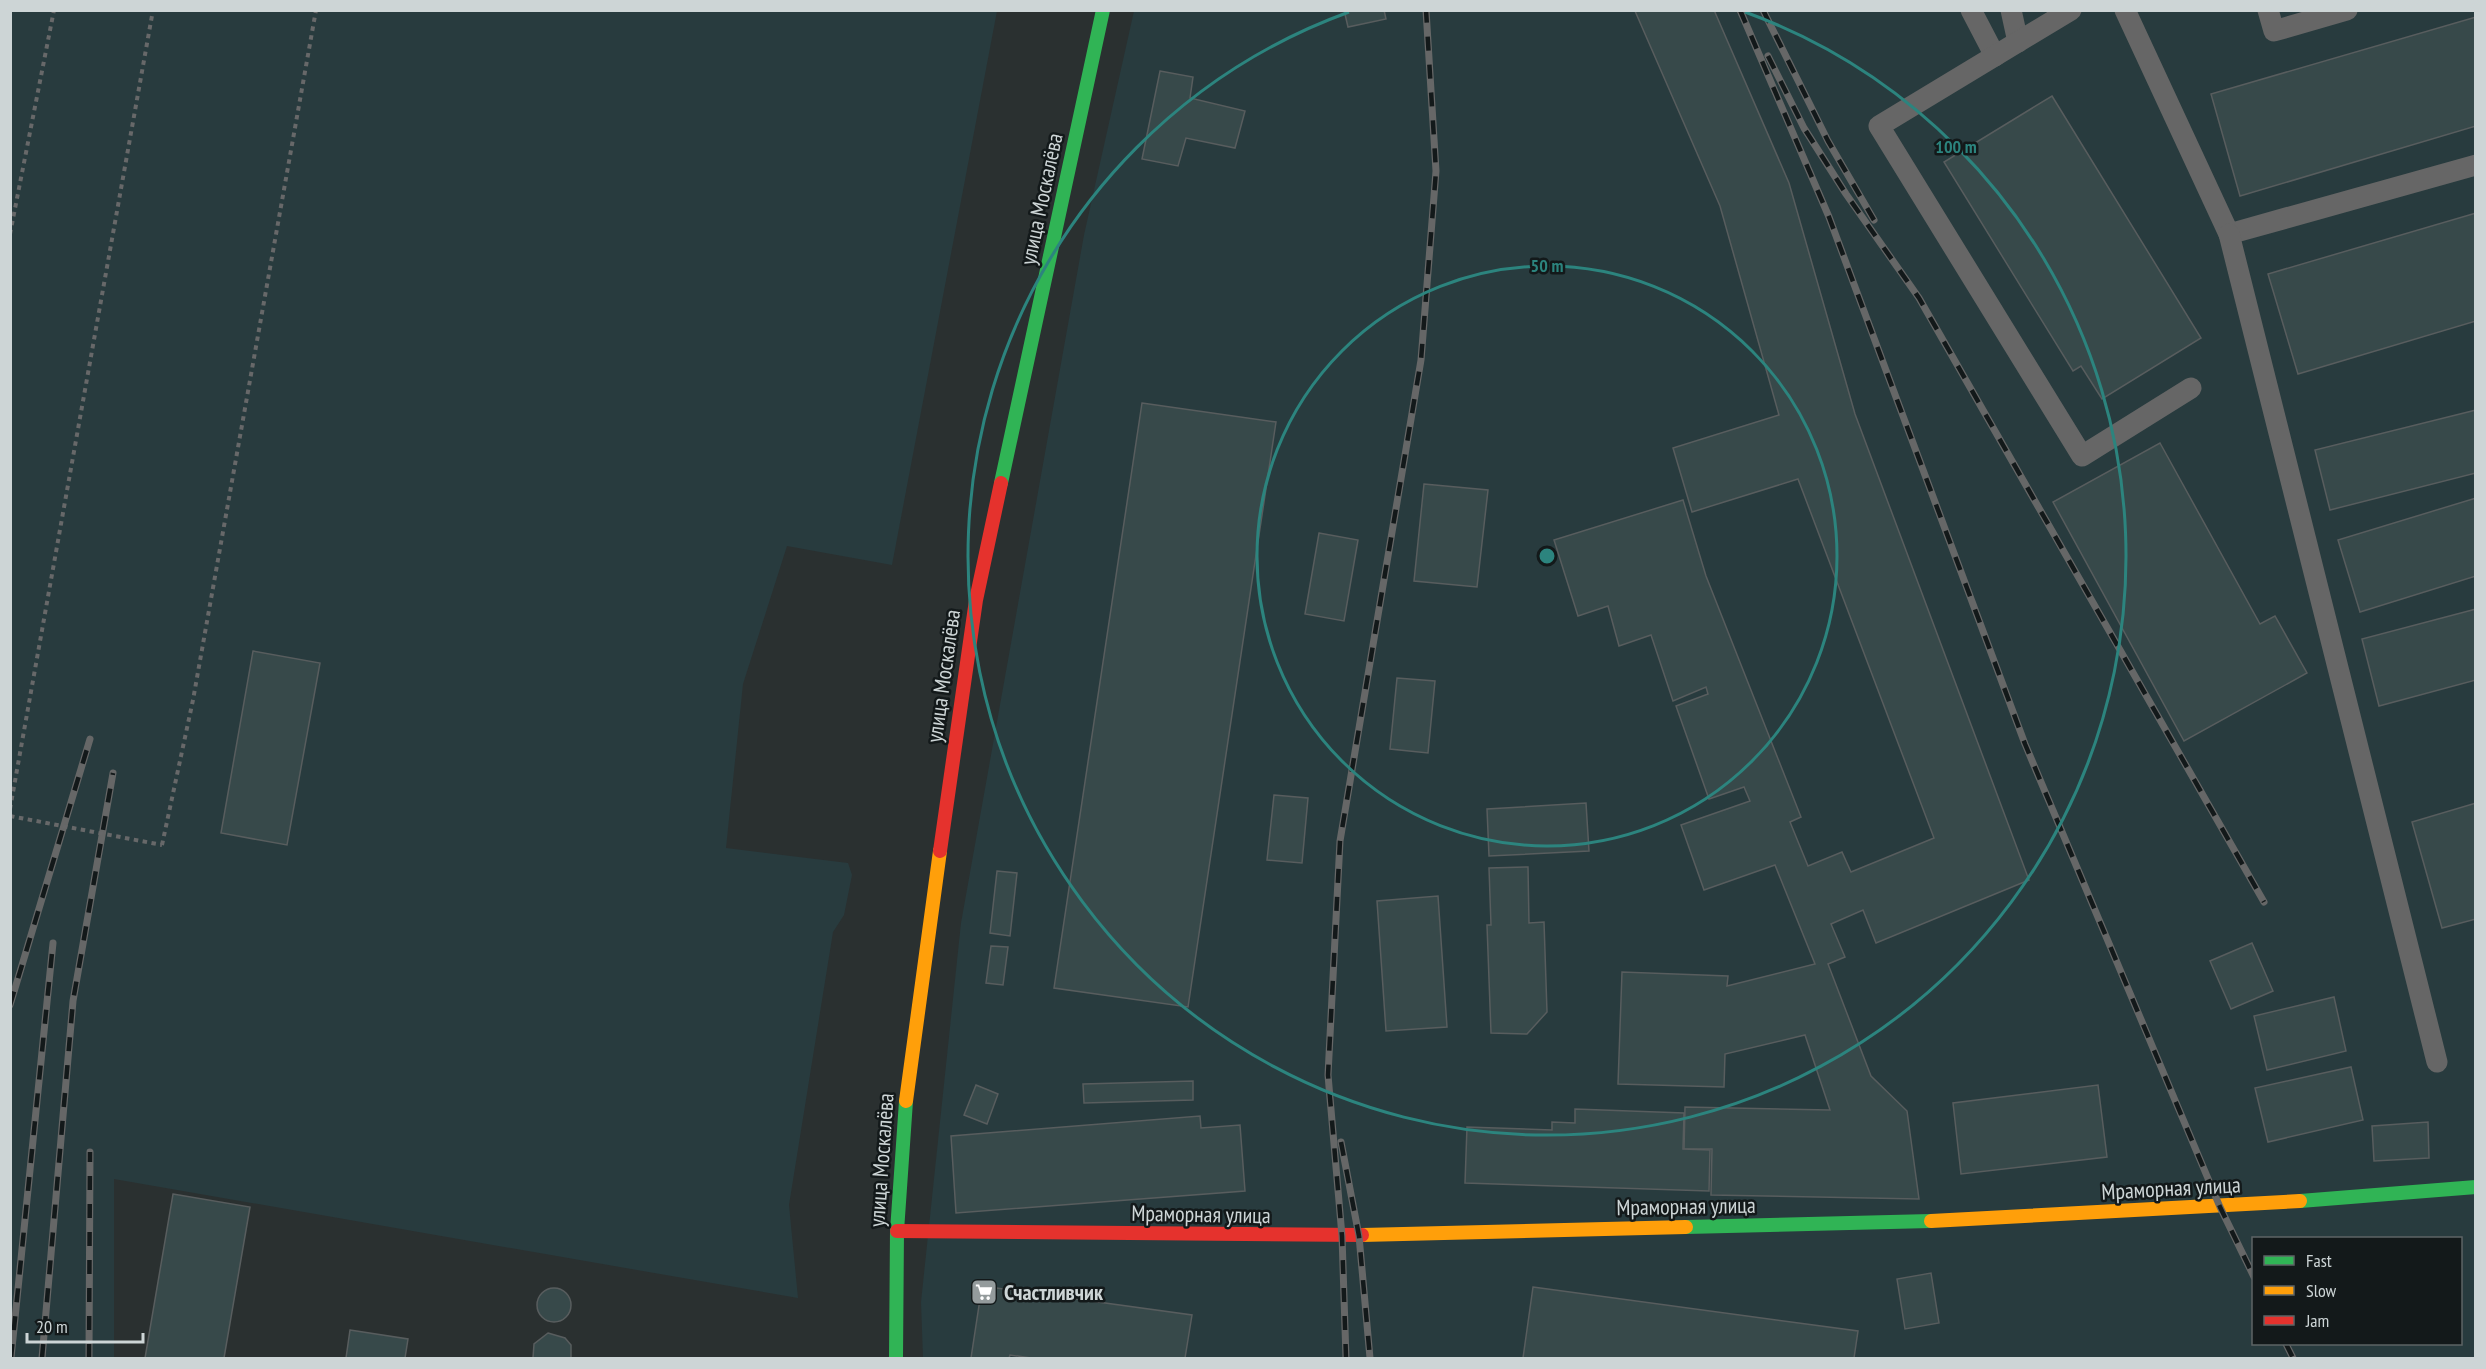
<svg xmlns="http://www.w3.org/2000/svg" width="2486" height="1369" viewBox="0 0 2486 1369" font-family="'PT Sans Narrow',sans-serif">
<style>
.built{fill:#283b3e;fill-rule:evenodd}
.building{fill:#37494a;stroke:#585d5e;stroke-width:1.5}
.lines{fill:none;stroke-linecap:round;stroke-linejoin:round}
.path{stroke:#676869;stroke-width:4;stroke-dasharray:4.5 4.5;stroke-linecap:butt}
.lane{stroke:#666;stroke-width:21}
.fast{stroke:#30b455;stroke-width:14}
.slow{stroke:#ff9f0a;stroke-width:14}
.jam{stroke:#e5322d;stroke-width:14}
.rail-casing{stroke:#666767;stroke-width:7}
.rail{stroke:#13191a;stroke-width:4.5;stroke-dasharray:14;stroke-linecap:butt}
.path-bridge{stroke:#676869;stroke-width:4;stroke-dasharray:4.5 4.5;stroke-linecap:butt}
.ring{fill:none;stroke:#2c847e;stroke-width:3}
.labels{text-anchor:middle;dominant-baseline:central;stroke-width:5;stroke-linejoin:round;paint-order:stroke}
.street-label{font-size:22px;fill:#cdd5d6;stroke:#13191a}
.poi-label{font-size:22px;font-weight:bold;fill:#cdd5d6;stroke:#13191a;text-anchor:start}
.centre{fill:#2c847e;stroke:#13191a;stroke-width:3}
.ring-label{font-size:18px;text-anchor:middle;font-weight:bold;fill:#2c847e;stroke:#13191a;stroke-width:5;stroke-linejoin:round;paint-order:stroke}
</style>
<rect width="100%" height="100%" fill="#2a3030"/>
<g class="built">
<polygon points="10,11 997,11 892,565 787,546 743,684 726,848 848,863 852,875 844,915 833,932 789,1205 798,1298 114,1179 114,1358 11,1358"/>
<path d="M1134,11H2475V1358H923L921,1302L961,923L1084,235ZM2254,1238H2460V1344H2254Z"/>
</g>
<g class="building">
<polygon points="1344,10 1384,10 1386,19 1348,27"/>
<polygon points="1714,10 1789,183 1855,414 2029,880 1876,943 1863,910 1831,924 1845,957 1828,964 1871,1076 1907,1111 1919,1199 1711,1195 1712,1149 1684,1149 1685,1107 1830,1110 1805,1035 1725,1054 1724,1087 1618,1084 1622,972 1728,976 1727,986 1815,964 1775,865 1704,890 1681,825 1750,801 1744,787 1709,799 1676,706 1708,694 1706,687 1673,701 1651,635 1619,646 1608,606 1578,616 1554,540 1683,500 1706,576 1801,817 1790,822 1808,866 1842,852 1851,872 1934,838 1798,479 1692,512 1673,448 1779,415 1720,206 1635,11"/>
<polygon points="2476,17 2476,126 2240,196 2211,94"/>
<polygon points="1160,71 1193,77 1190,98 1245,111 1235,148 1186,138 1178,166 1142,159"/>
<polygon points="2052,96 2201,338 2102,399 2081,366 2073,371 1944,162"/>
<polygon points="2476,213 2476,321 2298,374 2268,274"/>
<polygon points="1142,403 1276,422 1188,1007 1054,988"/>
<polygon points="2476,410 2476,473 2330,510 2315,450"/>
<polygon points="2160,443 2260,624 2275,616 2307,673 2184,741 2053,502"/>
<polygon points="1424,484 1488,490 1477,587 1414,581"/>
<polygon points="2476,498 2476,576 2360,612 2338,540"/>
<polygon points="1319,533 1358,540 1344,621 1305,614"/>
<polygon points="2476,609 2476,680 2379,706 2362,639"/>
<polygon points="253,651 320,663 287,845 221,833"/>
<polygon points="1397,678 1435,681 1428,753 1390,749"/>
<polygon points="1274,795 1308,798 1302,863 1267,860"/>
<polygon points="1586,803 1589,851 1489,856 1487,809"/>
<polygon points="2476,803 2476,919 2442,928 2412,822"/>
<polygon points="1528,867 1529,923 1544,922 1547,1012 1527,1034 1491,1033 1487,925 1491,925 1489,868"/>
<polygon points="997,871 1017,873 1010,936 990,933"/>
<polygon points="1438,896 1447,1027 1386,1031 1377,901"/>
<polygon points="2252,943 2273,991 2231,1009 2210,961"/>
<polygon points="991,946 1008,947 1003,985 986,983"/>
<polygon points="2334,997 2346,1051 2267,1070 2254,1016"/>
<polygon points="2351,1067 2363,1120 2268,1142 2255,1088"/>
<polygon points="1193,1081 1193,1100 1084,1103 1083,1084"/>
<polygon points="976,1085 998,1094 987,1124 964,1115"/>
<polygon points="2098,1085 2107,1157 1961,1174 1953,1103"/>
<polygon points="1575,1109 1684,1113 1683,1149 1710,1150 1709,1191 1465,1183 1467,1127 1552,1130 1552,1122 1575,1123"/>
<polygon points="1200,1116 1201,1128 1240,1125 1245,1191 956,1213 951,1136"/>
<polygon points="2428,1122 2429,1158 2374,1161 2372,1126"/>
<polygon points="173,1194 250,1207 224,1358 145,1358"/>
<polygon points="1931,1273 1939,1323 1905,1329 1897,1279"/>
<polygon points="982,1286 1192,1315 1185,1358 1031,1358 1010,1355 1009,1358 971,1358"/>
<polygon points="1533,1287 1858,1331 1854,1358 1523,1358"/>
<circle cx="554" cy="1305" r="17"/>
<polygon points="350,1330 408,1339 405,1358 346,1358"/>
<polygon points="548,1333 565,1338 571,1345 571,1358 533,1358 534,1344"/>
</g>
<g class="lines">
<g class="path">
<polyline points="10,234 54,10"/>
<polyline points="10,809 153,10"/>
<polyline points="162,845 193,700 316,10"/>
</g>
<g class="lane">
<polyline points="1971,10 1995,56"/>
<polyline points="2011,10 2018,42"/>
<polyline points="2071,10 1879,126 2082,456 2191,388"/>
<polyline points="2125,10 2229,234 2476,165"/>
<polyline points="2268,10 2274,31 2347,10"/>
<polyline points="2229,234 2437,1062"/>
</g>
<g class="fast">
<polyline points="1001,483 1103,10"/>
<polyline points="2300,1201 2476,1187"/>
<polyline points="1686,1227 1931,1221"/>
<polyline points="896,1358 897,1231 906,1101"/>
</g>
<g class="slow">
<polyline points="906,1101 940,851"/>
<polyline points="1931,1221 2300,1201"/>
<polyline points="1362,1235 1686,1227"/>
</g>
<g class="jam">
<polyline points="940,851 976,600 1001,483"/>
<polyline points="897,1231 1362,1235"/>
</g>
<defs>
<g id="rail">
<polyline points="1740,10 1829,217 2025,744 2220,1207 2254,1277"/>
<polyline points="1763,10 1828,141 1874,220"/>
<polyline points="1768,56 1804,128 1846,194 1919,298 2264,902"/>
<polyline points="10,1005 90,739"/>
<polyline points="1341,1142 1359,1236 1370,1358"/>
<polyline points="2286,1344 2293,1358"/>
<polyline points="11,1358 53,943"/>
<polyline points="42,1358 73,1001 113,773"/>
<polyline points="89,1358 90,1152"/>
<polyline points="1346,1358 1342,1236 1328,1075 1340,841 1421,360 1436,171 1426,10"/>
</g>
</defs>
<use href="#rail" class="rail-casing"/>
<use href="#rail" class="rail"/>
<polyline class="path-bridge" points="10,816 162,845"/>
</g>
<g class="ring">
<circle cx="1547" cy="556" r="290"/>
<path d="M1745 12A579 579 0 1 1 1349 12"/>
</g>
<defs>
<symbol id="supermarket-square" viewBox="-11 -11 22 22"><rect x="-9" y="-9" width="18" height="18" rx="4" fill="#949b9c" stroke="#13191a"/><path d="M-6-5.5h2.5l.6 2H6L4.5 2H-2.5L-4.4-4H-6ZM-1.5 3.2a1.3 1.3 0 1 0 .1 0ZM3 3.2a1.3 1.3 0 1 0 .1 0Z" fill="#fff"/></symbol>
</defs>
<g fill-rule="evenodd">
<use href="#supermarket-square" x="969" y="1277" width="30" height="30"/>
</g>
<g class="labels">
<g class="street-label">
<text transform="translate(1041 199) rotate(-78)">улица Москалёва</text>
<text transform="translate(943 676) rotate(-82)">улица Москалёва</text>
<text transform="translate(881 1160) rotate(-86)">улица Москалёва</text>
<text transform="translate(2171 1188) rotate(-3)">Мраморная улица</text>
<text transform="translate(1686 1206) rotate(-1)">Мраморная улица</text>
<text transform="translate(1201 1214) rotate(1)">Мраморная улица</text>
</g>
<g class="poi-label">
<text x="1004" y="1292">Счастливчик</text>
</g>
</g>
<circle cx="1547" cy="556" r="9" class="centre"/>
<g class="ring-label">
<text x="1956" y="153">100 m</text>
<text x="1547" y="272">50 m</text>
</g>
<rect width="2486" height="1369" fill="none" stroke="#cdd5d6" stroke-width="24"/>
<rect x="2252" y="1237" width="210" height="108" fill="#13191a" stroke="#5d6465" stroke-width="1.5"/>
<rect x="2264" y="1256" width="30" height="9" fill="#30b455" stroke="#5d6465" stroke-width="1.5"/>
<text x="2306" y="1267" font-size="18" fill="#cdd5d6">Fast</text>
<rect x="2264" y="1286" width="30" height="9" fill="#ff9f0a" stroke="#5d6465" stroke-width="1.5"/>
<text x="2306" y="1297" font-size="18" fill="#cdd5d6">Slow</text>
<rect x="2264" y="1316" width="30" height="9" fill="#e5322d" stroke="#5d6465" stroke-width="1.5"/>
<text x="2306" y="1327" font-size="18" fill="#cdd5d6">Jam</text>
<path d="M27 1333v9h116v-9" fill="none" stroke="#cdd5d6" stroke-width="3"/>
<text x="36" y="1333" font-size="18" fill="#cdd5d6" stroke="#13191a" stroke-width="4.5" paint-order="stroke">20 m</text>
</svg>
